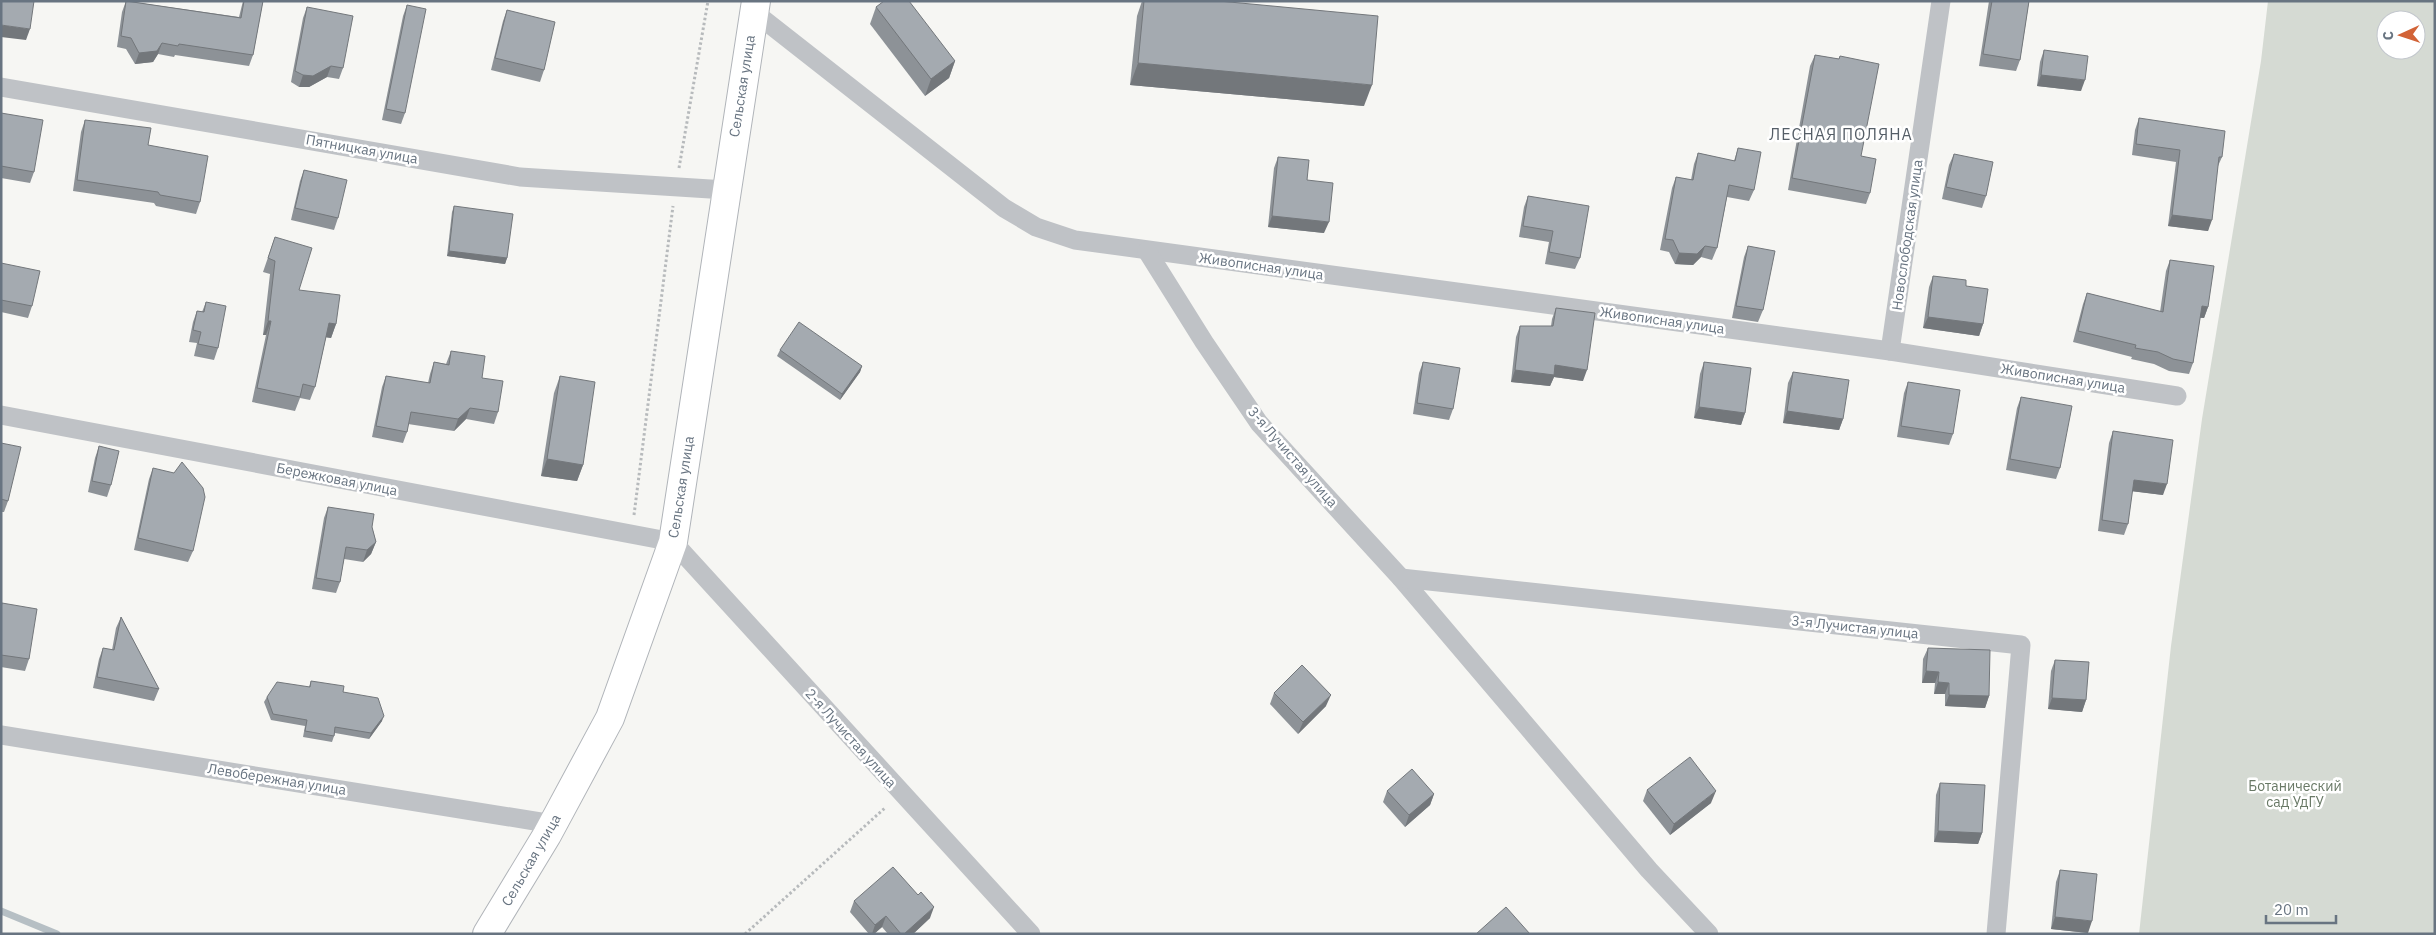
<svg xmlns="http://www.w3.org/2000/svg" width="2436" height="935" viewBox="0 0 2436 935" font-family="'IBM Plex Sans',sans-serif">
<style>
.green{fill:#d5dad3;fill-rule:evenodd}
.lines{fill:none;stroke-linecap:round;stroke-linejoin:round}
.stream{stroke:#b6bfc4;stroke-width:7}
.secondary-casing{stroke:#b0b4b9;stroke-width:30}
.path{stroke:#b7babc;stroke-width:3;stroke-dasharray:2.5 2.5;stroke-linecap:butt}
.street{stroke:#bfc2c6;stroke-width:19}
.secondary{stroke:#fff;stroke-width:28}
.wall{fill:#8d9297}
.shaded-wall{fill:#73777b}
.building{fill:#a4aab0;stroke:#73777b}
.labels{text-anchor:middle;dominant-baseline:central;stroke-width:5;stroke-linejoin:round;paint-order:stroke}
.street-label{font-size:14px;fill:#687481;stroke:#fff}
.park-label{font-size:14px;fill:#697966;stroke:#fff}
.quarter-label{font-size:16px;letter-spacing:1px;fill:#555e67;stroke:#fff}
</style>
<rect width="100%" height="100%" fill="#f6f6f3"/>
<path class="green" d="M2268,1H2435V934H2139L2171,646L2202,419L2261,61ZM2386,20H2416V50H2386Z"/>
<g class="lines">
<polyline class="stream" points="1,911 57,934"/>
<defs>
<polyline id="secondary" points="487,934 547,835 610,718 673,542 756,1"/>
</defs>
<use href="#secondary" class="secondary-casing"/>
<g class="path">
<polyline points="679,168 708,1"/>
<polyline points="634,515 673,206"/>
<polyline points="745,934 886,807"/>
</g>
<g class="street">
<polyline points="754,12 1004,208 1036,227 1075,240 1890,351 2177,396"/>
<polyline points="1,87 520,177 726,190"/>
<polyline points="1147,251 1204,342 1259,423 1401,578 1649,870 1709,934"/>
<polyline points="1890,351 1941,1"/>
<polyline points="1,415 673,542 1031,934"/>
<polyline points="1401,578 2021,645 1996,934"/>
<polyline points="1,735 553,824"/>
</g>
<use href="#secondary" class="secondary"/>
</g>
<g class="wall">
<polygon points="126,1 239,17 243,1 263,1 253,55 249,66 175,55 174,57 158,54 153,62 135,64 126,49 117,47 122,12"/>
<polygon points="1142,1 1219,1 1364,106 1130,85 1137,16"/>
<polygon points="1989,1 2029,1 2020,60 2016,71 1979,66"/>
<polygon points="407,5 405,113 401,124 382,120 403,16"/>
<polygon points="307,7 343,68 339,79 327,77 309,87 299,87 291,82 303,18"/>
<polygon points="876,7 955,61 949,78 925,96 870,24"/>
<polygon points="507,10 544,70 540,82 491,70 503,21"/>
<polygon points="2044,50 2081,91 2037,86 2040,62"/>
<polygon points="1815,55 1839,59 1840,56 1861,156 1870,193 1866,204 1788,190 1810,66"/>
<polygon points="1,113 34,172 30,183 1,178"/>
<polygon points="2139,118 2222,157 2218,166 2208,231 2168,226 2176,162 2132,155 2135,130"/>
<polygon points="85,120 148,145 200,202 196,214 156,206 154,203 73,191 81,132"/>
<polygon points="1738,148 1754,190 1749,201 1727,197 1717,248 1712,260 1701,257 1693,265 1675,264 1669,252 1660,250 1672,188 1676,177 1691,180 1694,164 1698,153 1734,161"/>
<polygon points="1954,154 1986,196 1982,208 1942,199 1949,165"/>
<polygon points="1278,157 1307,180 1324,233 1268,227 1274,168"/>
<polygon points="304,170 338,218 334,230 291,220 300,181"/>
<polygon points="1528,196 1580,258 1575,269 1545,264 1549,242 1519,237 1524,207"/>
<polygon points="454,206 507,258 505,264 447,256 452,212"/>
<polygon points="275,237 299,290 336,324 331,338 326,337 315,387 310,400 300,398 295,411 252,402 266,335 263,335 270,274 263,272"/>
<polygon points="1748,246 1763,310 1758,322 1732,318 1744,257"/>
<polygon points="2170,260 2208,307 2204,318 2200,318 2193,363 2189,374 2169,371 2154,364 2131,359 2132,357 2073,342 2083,304 2087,293 2160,312 2166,271"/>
<polygon points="1,263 32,306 28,318 1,312"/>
<polygon points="1933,276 1966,286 1983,324 1979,336 1923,328 1929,287"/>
<polygon points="206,302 218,348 214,360 194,356 197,343 189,342 193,322 197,311 202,312"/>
<polygon points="1556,308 1583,381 1554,377 1550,386 1511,382 1516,337 1520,326 1551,326 1552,319"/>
<polygon points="780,350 862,366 860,372 840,400 777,356"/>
<polygon points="451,351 482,378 498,412 494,424 466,419 454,431 408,424 407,432 403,443 372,437 382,387 386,376 428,383 430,374 434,362 446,364"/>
<polygon points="1423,362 1453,409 1449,420 1413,414 1419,373"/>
<polygon points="1704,362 1745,413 1741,425 1694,418 1700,374"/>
<polygon points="1793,372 1843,419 1839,430 1783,423 1788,383"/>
<polygon points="560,376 583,465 577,481 541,476 554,393"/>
<polygon points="1908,382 1953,434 1949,445 1897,437 1904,393"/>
<polygon points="2021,397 2060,468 2056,479 2006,470 2017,408"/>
<polygon points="2113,431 2163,495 2132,491 2128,524 2124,535 2098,531 2109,443"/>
<polygon points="1,443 8,501 4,512 1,512"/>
<polygon points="99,446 111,485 107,497 88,492 95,458"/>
<polygon points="153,468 193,551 188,562 134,550 149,479"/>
<polygon points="328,507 372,527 376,542 371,554 363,562 344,559 340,582 336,593 312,589 324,518"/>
<polygon points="2,603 29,659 25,671 1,667 1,605"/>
<polygon points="121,617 159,689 154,701 93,688 99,659 103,648 112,650 116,628"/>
<polygon points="1928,648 1989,696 1985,708 1945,706 1945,694 1934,694 1935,683 1922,683 1923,659"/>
<polygon points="2055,660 2086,700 2082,712 2048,709 2051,671"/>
<polygon points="311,681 343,692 382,721 369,739 335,733 332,742 303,737 305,726 271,720 264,702 267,697 309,687"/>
<polygon points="1274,693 1326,706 1298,734 1270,704"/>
<polygon points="1940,783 1982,833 1978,844 1934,842 1936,795"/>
<polygon points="1647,790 1711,803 1670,835 1643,801"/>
<polygon points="1387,791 1434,794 1430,805 1405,827 1383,802"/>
<polygon points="2060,870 2088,933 2051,929 2056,882"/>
<polygon points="854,901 930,918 913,934 888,934 882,927 874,934 869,934 850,912"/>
</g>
<g class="shaded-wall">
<polygon points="1,25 30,29 26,40 1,37"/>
<polygon points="162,43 158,54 153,62 135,64 139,53"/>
<polygon points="955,61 949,78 925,96 931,79"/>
<polygon points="1138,63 1372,85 1364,106 1130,85"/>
<polygon points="331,66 327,77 309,87 299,87 303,75"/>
<polygon points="2041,75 2085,80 2081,91 2037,86"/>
<polygon points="2172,215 2212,220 2208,231 2168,226"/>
<polygon points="1272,216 1329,222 1324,233 1268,227"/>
<polygon points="1705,246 1701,257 1693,265 1675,264 1679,253"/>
<polygon points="449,251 507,258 505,264 447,256"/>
<polygon points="2202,306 2208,307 2204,318 2198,317"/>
<polygon points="1928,317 1983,324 1979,336 1923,328"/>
<polygon points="268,321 271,321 266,335 263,335"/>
<polygon points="329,323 336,324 331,338 324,337"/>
<polygon points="1555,365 1587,370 1583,381 1554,377 1550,386 1511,382 1515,370"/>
<polygon points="862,366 860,372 840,400 842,394"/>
<polygon points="1699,407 1745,413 1741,425 1694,418"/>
<polygon points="470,408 466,419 454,431 458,419"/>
<polygon points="1787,411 1843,419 1839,430 1783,423"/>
<polygon points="547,459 583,465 577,481 541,476"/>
<polygon points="2134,480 2167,484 2163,495 2130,491"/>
<polygon points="376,542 371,554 363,562 367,550"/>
<polygon points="1926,671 1939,672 1935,683 1922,683"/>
<polygon points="1938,682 1949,683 1945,694 1934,694"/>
<polygon points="1331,695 1326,706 1298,734 1303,722"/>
<polygon points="1949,695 1989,696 1985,708 1945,706"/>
<polygon points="2052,698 2086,700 2082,712 2048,709"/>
<polygon points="384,716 382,721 369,739 371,733"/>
<polygon points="1716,791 1711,803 1670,835 1674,824"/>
<polygon points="1434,794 1430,805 1405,827 1409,815"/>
<polygon points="1938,831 1982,833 1978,844 1934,842"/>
<polygon points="934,907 930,918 913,934 904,934"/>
<polygon points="886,916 882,927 874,934 872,934 875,925"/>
<polygon points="2055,917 2092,921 2088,933 2051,929"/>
</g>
<g class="building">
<polygon points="1,1 34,1 30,29 1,25"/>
<polygon points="126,1 241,18 244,1 263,1 253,55 179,44 178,46 162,43 157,51 139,53 131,38 121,36"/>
<polygon points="884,1 909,1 955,61 931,79 876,7"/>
<polygon points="1144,1 1219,1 1378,16 1372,85 1138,63"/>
<polygon points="1992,1 2029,1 2020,60 1983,54"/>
<polygon points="407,5 426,9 405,113 386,109"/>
<polygon points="307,7 353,16 343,68 331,66 313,76 303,75 295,71"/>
<polygon points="507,10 555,22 544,70 495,58"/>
<polygon points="2044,50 2088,56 2085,80 2041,75"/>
<polygon points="1815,55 1839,59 1840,56 1879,64 1861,156 1876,159 1870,193 1792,178"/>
<polygon points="1,113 43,120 34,172 1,166"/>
<polygon points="2139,118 2225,131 2222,157 2219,157 2212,220 2172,215 2180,150 2136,144"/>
<polygon points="85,120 151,128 148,145 208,156 200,202 160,195 158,192 77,180"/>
<polygon points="1738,148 1761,152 1754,190 1729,185 1717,248 1705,246 1697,254 1679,253 1673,240 1665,239 1676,177 1693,180 1698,153 1735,161"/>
<polygon points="1954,154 1993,162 1986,196 1946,187"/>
<polygon points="1278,157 1309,160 1307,180 1333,183 1329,222 1272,216"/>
<polygon points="304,170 347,180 338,218 295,208"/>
<polygon points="1528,196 1589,206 1580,258 1549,252 1553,231 1523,226"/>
<polygon points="454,206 513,214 507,258 449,251"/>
<polygon points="275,237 312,248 299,290 340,295 336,324 329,323 315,387 303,384 300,397 257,388 271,321 268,321 275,261 268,258"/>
<polygon points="1748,246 1775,251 1763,310 1736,306"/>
<polygon points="2170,260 2214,266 2208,307 2202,306 2193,363 2173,359 2158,352 2135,348 2136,345 2078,331 2087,293 2163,312"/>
<polygon points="1,263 40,271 32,306 1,300"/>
<polygon points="1933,276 1966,280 1966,286 1988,289 1983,324 1928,317"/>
<polygon points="206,302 226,306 218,348 198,344 201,332 193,330 197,311 204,312"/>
<polygon points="1556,308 1595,313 1587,370 1555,365 1554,375 1515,370 1520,326 1553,326"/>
<polygon points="799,322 862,366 842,394 780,350"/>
<polygon points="451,351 485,356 482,378 503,381 498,412 470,408 458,419 411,412 407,432 376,426 386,376 430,383 434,362 449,365"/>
<polygon points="1423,362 1460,368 1453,409 1417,403"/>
<polygon points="1704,362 1751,368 1745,413 1699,407"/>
<polygon points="1793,372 1849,380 1843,419 1787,411"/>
<polygon points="560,376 595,382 583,465 547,459"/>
<polygon points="1908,382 1960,390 1953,434 1901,426"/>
<polygon points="2021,397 2072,406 2060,468 2010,459"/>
<polygon points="2113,431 2173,440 2167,484 2134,480 2128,524 2102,520"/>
<polygon points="1,443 21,447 8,501 1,499"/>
<polygon points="99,446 119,451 111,485 92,481"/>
<polygon points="182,462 203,488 205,497 193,551 138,538 153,468 174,473"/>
<polygon points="328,507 374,514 372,527 376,542 367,550 346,547 340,582 316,578"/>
<polygon points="2,603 37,609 29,659 1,655 1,608"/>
<polygon points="121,617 159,689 97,677 103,648 114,650"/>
<polygon points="1928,648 1990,650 1989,696 1949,695 1949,683 1938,682 1939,672 1926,671"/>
<polygon points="2055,660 2089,662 2086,700 2052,698"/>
<polygon points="1302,665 1331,695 1303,722 1274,693"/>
<polygon points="311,681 344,686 343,692 378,698 384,716 371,733 335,727 334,736 305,731 307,720 273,714 267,697 277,682 310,687"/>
<polygon points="1690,757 1716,791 1674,824 1647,790"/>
<polygon points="1412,769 1434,794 1409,815 1387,791"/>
<polygon points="1940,783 1985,785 1982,833 1938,831"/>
<polygon points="893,867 918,895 921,892 934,907 904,934 901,934 886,916 875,925 854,901"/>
<polygon points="2060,870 2097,874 2092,921 2055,917"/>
<polygon points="1506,907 1530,934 1476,934"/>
</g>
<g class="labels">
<g class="street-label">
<text transform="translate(742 86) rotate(-81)">Сельская улица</text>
<text transform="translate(362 149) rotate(10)">Пятницкая улица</text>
<text transform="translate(1907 235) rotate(-82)">Новослободская улица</text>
<text transform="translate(1261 266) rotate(8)">Живописная улица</text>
<text transform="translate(1662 320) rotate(8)">Живописная улица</text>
<text transform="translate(2063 378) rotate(9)">Живописная улица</text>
<text transform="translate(1293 457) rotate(49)">3-я Лучистая улица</text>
<text transform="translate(337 479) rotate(11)">Бережковая улица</text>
<text transform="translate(681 487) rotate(-81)">Сельская улица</text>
<text transform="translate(1855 627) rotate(6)">3-я Лучистая улица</text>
<text transform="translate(851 738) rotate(48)">2-я Лучистая улица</text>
<text transform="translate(277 779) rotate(9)">Левобережная улица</text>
<text transform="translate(531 860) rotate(-60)">Сельская улица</text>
</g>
<g class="park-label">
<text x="2295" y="786">Ботанический<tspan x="2295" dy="16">сад УдГУ</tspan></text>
</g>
<g class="quarter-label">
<text x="1841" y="134">ЛЕСНАЯ ПОЛЯНА</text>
</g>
</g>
<rect width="2436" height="935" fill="none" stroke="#687481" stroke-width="5"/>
<g transform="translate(2401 35) rotate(267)"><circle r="24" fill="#ffffff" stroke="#c3c7cd"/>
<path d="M0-4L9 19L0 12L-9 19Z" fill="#d26337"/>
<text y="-8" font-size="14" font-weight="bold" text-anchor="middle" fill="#687481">С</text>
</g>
<path d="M2266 915v8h70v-8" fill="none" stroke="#687481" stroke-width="2.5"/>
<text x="2274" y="915" font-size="15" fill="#687481" stroke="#ffffff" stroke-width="4" paint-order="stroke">20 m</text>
</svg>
